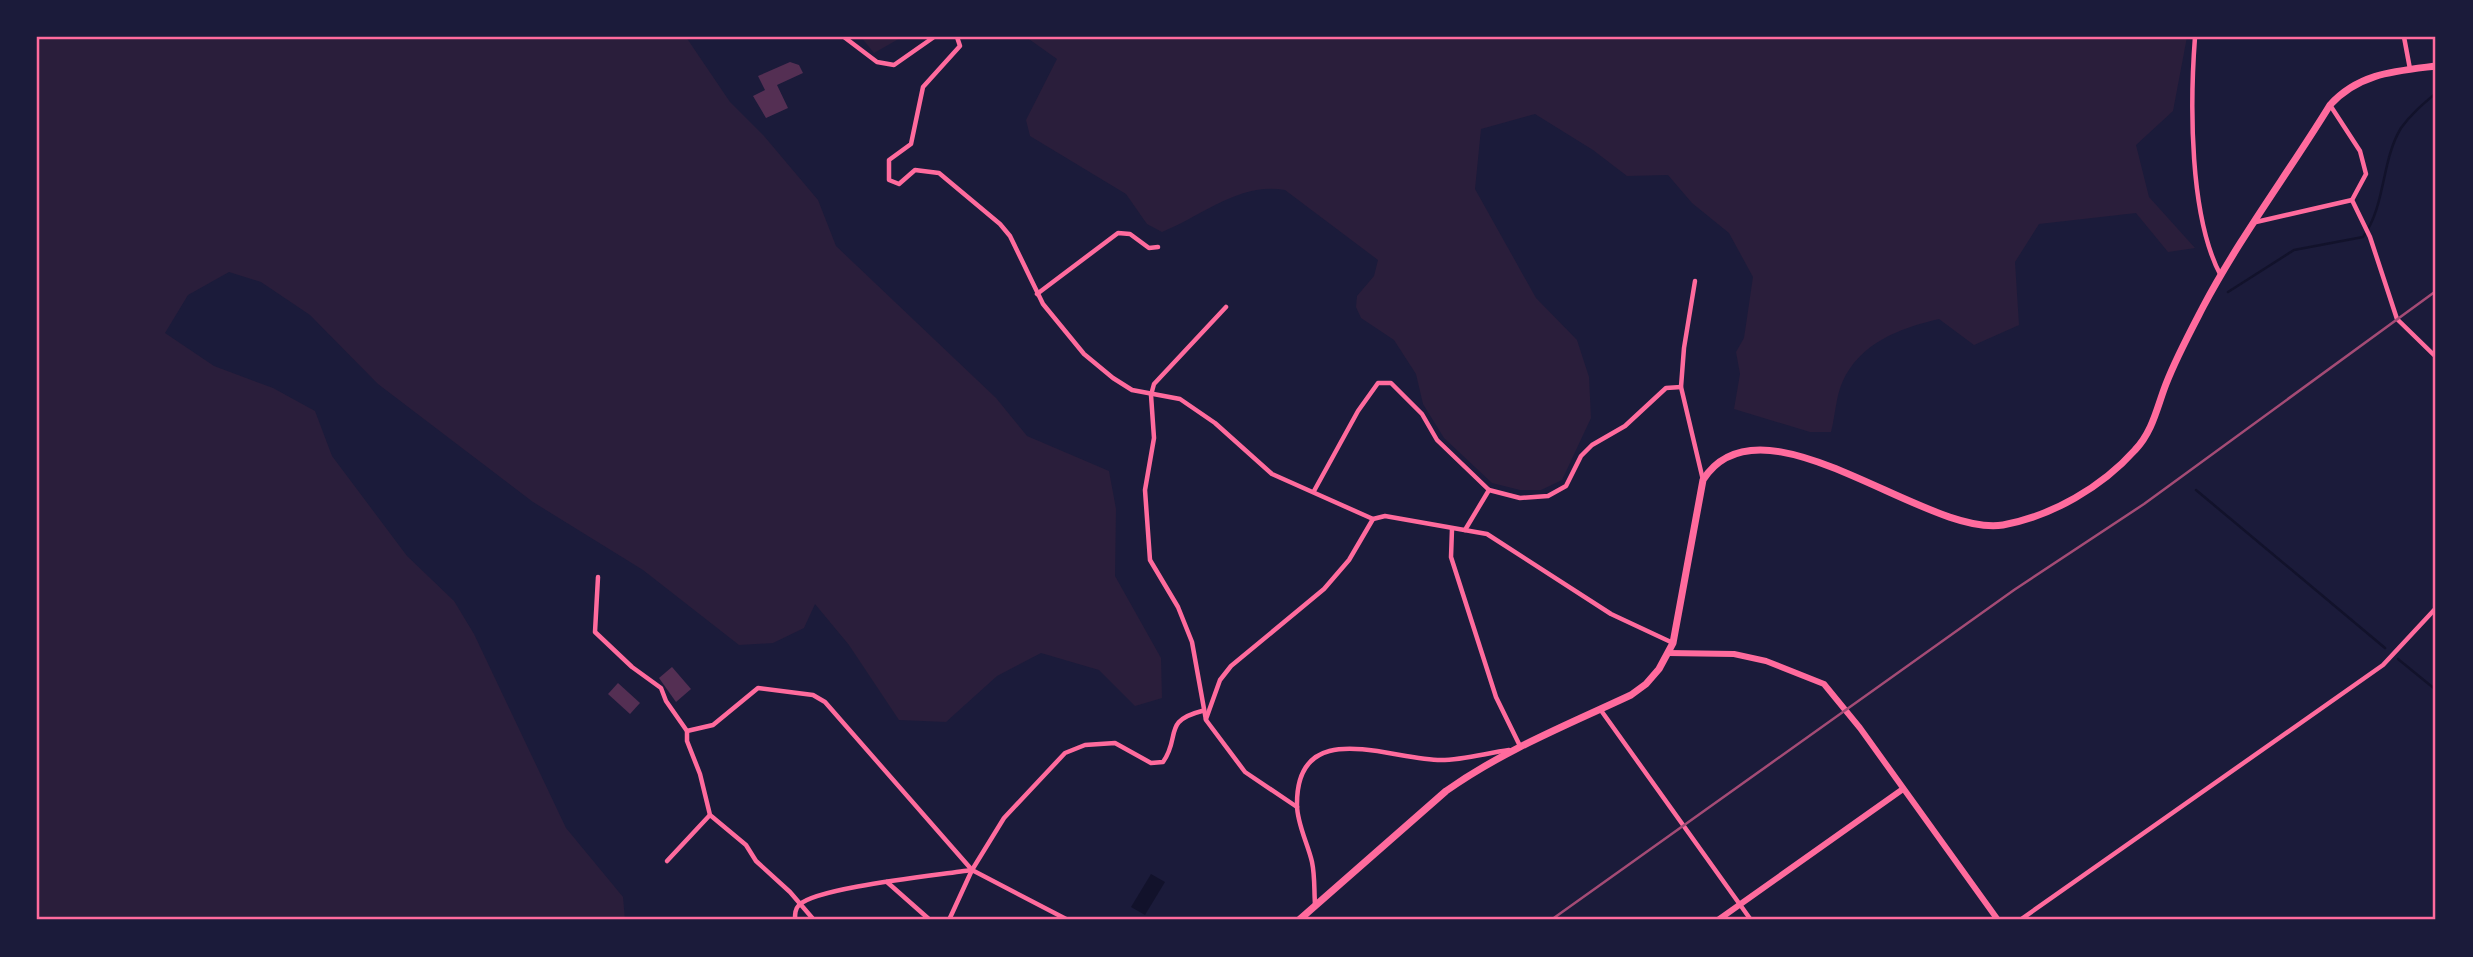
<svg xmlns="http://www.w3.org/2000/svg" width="2473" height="957" viewBox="0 0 2473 957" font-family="'Roboto Serif',serif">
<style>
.green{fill:#2a1e3b}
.water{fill:#12122b}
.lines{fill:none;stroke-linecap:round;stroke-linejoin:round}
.stream{stroke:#12122b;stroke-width:2.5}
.building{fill:#542f53}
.minor{stroke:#ff6b9d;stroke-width:4.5}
.tertiary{stroke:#ff6b9d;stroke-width:6}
.secondary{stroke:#ff6b9d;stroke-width:7}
.rail{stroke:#a44b75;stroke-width:2.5}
.neatline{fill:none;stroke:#ff6b9d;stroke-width:2.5}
</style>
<rect width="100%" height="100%" fill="#1b1b3a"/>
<g class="green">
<polygon points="37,37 686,37 730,102 764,136 818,200 836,246 996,398 1027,436 1109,471 1116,509 1115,576 1161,658 1162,698 1135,706 1099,670 1041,653 997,676 946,722 899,720 849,645 815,604 804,628 773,643 739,645 643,570 533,502 378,384 310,315 261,282 229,272 188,295 165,333 214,366 273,388 315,411 332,456 407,556 454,601 474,634 566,828 623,897 625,920 37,920"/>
<polygon points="861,37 902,37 874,53"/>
<path d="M1026,37H2187L2173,111L2136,145L2149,197L2195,248L2168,252L2136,213L2039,224L2015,262L2019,325L1974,345L1939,319C1900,328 1859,343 1842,383C1836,397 1835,416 1831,432H1810L1734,409L1740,374L1736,352L1744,338L1753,277L1729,233L1692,203L1668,175L1627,176L1593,150L1535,114L1481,129L1475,189L1536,298L1577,340L1589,377L1591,418L1562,480L1541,490H1520L1492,483L1444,438L1423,404L1416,374L1394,340L1361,318L1356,307L1357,296L1374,276L1378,260L1285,190C1239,182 1202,216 1162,232L1147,224L1126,194L1030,136L1026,120L1057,59Z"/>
</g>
<polygon class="water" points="1151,874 1165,882 1145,915 1131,907"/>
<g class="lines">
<g class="stream">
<path d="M2228,292L2294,250L2363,237C2386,205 2381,161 2401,128C2411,114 2423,104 2436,93"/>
<polyline points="2196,490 2385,648"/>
<polyline points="2398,659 2436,690"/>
</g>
</g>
<g class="building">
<polygon points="790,62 799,65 803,73 777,85 788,108 766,118 753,96 765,90 758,76"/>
<polygon points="672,667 691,689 676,702 659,678"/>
<polygon points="618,683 640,703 630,714 608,694"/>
</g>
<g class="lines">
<g class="minor">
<polyline points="844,37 877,62 894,65 934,37"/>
<polyline points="957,37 960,46 923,87 911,144 889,160 889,180 899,184 915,170 939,173 1000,224 1010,236 1043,304 1084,354 1113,378 1132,390 1180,399 1215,423 1272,474 1373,519 1385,516 1487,534 1611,614 1673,643"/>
<path d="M2195,37C2190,103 2189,217 2221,276"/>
<polyline points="2404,37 2410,69"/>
<polyline points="2330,105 2360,151 2366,174 2352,200 2370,237 2397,319 2436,357"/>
<polyline points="2256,222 2352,200"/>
<polyline points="1695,281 1684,348 1681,387 1703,480"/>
<polyline points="1037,294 1118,233 1130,234 1149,248 1158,247"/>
<polyline points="1226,307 1154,384 1151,395 1154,438 1145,490 1150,560 1178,607 1192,642 1206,720 1245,772 1297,807"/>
<polyline points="1314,491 1358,411 1378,383 1391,383 1422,414 1437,440 1489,490"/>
<polyline points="1452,529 1451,557 1496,697 1520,746"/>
<polyline points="1465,530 1489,490 1520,498 1548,496 1566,486 1581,456 1592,445 1625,426 1666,388 1681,387"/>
<polyline points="598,577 595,632 632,667 661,688 666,701 687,731 687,741 700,774 710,815 746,845 756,861 790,892 814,920"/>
<polyline points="1600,709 1751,920"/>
<polyline points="1206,719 1220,680 1231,666 1324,589 1349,560 1373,519"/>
<polyline points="687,731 713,725 758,688 813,695 825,702 972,870 1068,920"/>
<polyline points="667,861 709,816"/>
<polyline points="887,882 930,920"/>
<path d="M1315,904C1314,891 1315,876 1312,862C1308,844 1297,824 1297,805C1296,715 1390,760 1441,760C1463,760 1487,753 1509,750"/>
<path d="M795,920C795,914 795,909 799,905C817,887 941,875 971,870"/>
<path d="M949,920L972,870L1004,818L1065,753L1085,745L1115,743L1151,763L1163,762C1181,737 1162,721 1202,711"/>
<polyline points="2020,920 2383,665 2436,608"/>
</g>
<g class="tertiary">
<polyline points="1668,653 1734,654 1766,661 1824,684 1860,728 1998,920"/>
<polyline points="1718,920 1903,789"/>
</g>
<path class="secondary" d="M1299,920L1446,791C1504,750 1567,725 1631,695L1646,684L1659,669L1673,643L1703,480C1761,388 1926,538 2003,525C2052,516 2102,487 2135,450C2153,431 2157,407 2166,384C2176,358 2190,332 2203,307C2240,237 2289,172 2330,105C2359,73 2396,71 2436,66"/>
<polyline class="rail" points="1551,920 2014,590 2144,504 2436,291"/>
</g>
<rect width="2473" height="957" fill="none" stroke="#1b1b3a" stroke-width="77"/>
<rect x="38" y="38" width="2396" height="880" class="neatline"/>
</svg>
